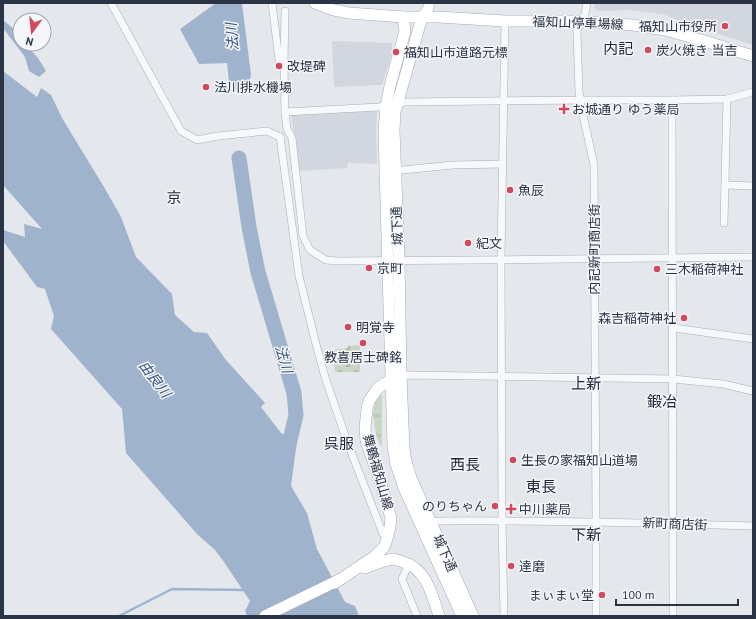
<svg xmlns="http://www.w3.org/2000/svg" width="756" height="619" viewBox="0 0 756 619" font-family="'PT Sans','Noto Sans JP',sans-serif">
<style>
.built{fill:#d2d6de}
.cemetery{fill:url(#cemetery-stones)}
.park{fill:url(#park-tufts)}
.water{fill:#9fb4cc}
.lines{fill:none;stroke-linecap:round;stroke-linejoin:round}
.stream{stroke:#9fb4cc;stroke-width:2.5}
.river{stroke:#9fb4cc;stroke-width:15}
.street-casing{stroke:#a9aeb7;stroke-width:8}
.secondary-casing{stroke:#a9aeb7;stroke-width:11}
.primary-casing{stroke:#a3abb8;stroke-width:12}
.street{stroke:#f7f8fa;stroke-width:7}
.secondary{stroke:#fff;stroke-width:10}
.primary{stroke:#fff;stroke-width:11}
.poi-dot{fill:#d1495b;stroke:#f4f6f9;stroke-width:1.5}
.labels{text-anchor:middle;dominant-baseline:central;stroke-width:3;stroke-linejoin:round;paint-order:stroke}
.street-label{font-size:13px;fill:#2b3445;stroke:#f4f6f9}
.poi-label{font-size:13px;fill:#2b3445;stroke:#f4f6f9;text-anchor:start}
.water-label{font-size:14px;font-style:italic;fill:#34527a;stroke:#f4f6f9}
.quarter-label{font-size:15px;fill:#1d2536;stroke:#f4f6f9}
</style>
<defs>
<pattern id="cemetery-stones" width="16" height="16" patternUnits="userSpaceOnUse"><rect width="16" height="16" fill="#c9d6c5"/><path d="M2 7V4a2 2 0 0 1 4 0v3zM10 15v-3a2 2 0 0 1 4 0v3z" fill="#adb8ab"/></pattern>
<pattern id="park-tufts" width="24" height="20" patternUnits="userSpaceOnUse"><rect width="24" height="20" fill="#c9d6c5"/><path d="M3 7l-1-3M5 7V3M7 7l1-3M15 17l-1-3M17 17v-4M19 17l1-3" fill="none" stroke="#adb8ab"/></pattern>
</defs>
<rect width="100%" height="100%" fill="#e4e7ec"/>
<g class="built">
<polygon points="595,3 753,3 753,45 712,32 711,29 680,21 663,14 629,10 597,11 594,8"/>
<polygon points="332,41 392,43 392,54 382,85 334,87"/>
<polygon points="377,109 376,133 377,164 348,163 347,168 299,171 291,114"/>
</g>
<polygon class="cemetery" points="360,345 360,372 335,372 333,350 348,348 348,346"/>
<polygon class="park" points="382,395 382,447 377,439 373,416 375,402 380,396"/>
<g class="water">
<polygon points="216,3 242,3 251,75 249,83 245,90 230,91 227,63 199,64 180,29"/>
<polygon points="3,20 20,34 20,44 26,44 27,46 38,58 46,71 39,77 29,71 25,57 3,28"/>
<polygon points="3,71 37,97 41,88 51,95 62,118 104,187 121,217 136,257 172,294 175,315 194,332 207,333 226,360 265,403 261,407 281,433 297,441 291,486 307,513 317,549 345,602 355,606 359,616 247,616 245,611 250,601 224,562 215,550 198,535 126,453 122,409 51,329 54,316 45,289 37,287 3,241 3,230 25,237 24,224 42,229 3,185"/>
</g>
<g class="lines">
<polyline class="stream" points="119,616 172,589 246,590"/>
<polyline class="river" points="239,158 249,227 258,272 294,393 296,415 286,457"/>
<defs>
<g id="street">
<polyline points="111,3 181,131 197,140 218,136 267,131 280,137"/>
<path d="M272,3L279,60L284,64L285,112L287,129L292,138L303,236L310,250L326,260L338,261C476,260 615,259 753,257"/>
<polyline points="587,3 585,14 577,30 577,33 579,92 581,106 594,165 596,521 596,616"/>
<polyline points="284,64 285,11"/>
<polyline points="672,100 673,616"/>
<polyline points="285,112 379,107 405,102 588,100 672,100 727,99 753,92"/>
<polyline points="280,137 299,276 316,344 325,377 348,444 383,534"/>
<polyline points="395,170 403,170 453,165 503,164"/>
<polyline points="725,185 753,186"/>
<polyline points="724,223 727,99"/>
<polyline points="674,328 753,339"/>
<polyline points="401,376 408,375 673,379 723,384 753,391"/>
<path d="M427,524L437,521C542,520 648,523 753,526"/>
<polyline points="409,564 402,579 417,616"/>
<polyline points="504,616 502,521 501,259 505,21"/>
</g>
<polyline id="secondary" points="422,17 428,9 429,3"/>
<g id="primary">
<polyline points="315,3 334,10 349,13 403,17 438,17 505,21 570,21 633,25 665,30 701,40 753,56"/>
<polyline points="403,17 405,31 390,86 386,106 384,131 393,446 396,464 404,488 462,616"/>
<polyline points="422,17 395,112 394,130 399,260 401,376 404,449 406,462 411,478 473,616"/>
<path d="M364,568C371,566 386,559 394,559C397,560 400,561 403,562C427,569 432,595 439,616"/>
<polyline points="335,583 375,556 384,547 386,542 390,527 391,518 381,484 366,441 365,428 367,409 369,401 377,389 385,383 396,378"/>
<polyline points="265,616 341,579"/>
</g>
</defs>
<use href="#street" class="street-casing"/>
<use href="#secondary" class="secondary-casing"/>
<use href="#primary" class="primary-casing"/>
<use href="#street" class="street"/>
<use href="#secondary" class="secondary"/>
<use href="#primary" class="primary"/>
</g>
<g class="poi-dot">
<circle cx="725" cy="26" r="4"/>
<circle cx="648" cy="50" r="4"/>
<circle cx="396" cy="52" r="4"/>
<circle cx="279" cy="66" r="4"/>
<circle cx="206" cy="87" r="4"/>
<path d="M562 103h4v4h4v4h-4v4h-4v-4h-4v-4h4z"/>
<circle cx="510" cy="190" r="4"/>
<circle cx="468" cy="243" r="4"/>
<circle cx="369" cy="268" r="4"/>
<circle cx="657" cy="269" r="4"/>
<circle cx="684" cy="318" r="4"/>
<circle cx="348" cy="327" r="4"/>
<circle cx="363" cy="343" r="4"/>
<circle cx="513" cy="460" r="4"/>
<circle cx="495" cy="506" r="4"/>
<path d="M509 503h4v4h4v4h-4v4h-4v-4h-4v-4h4z"/>
<circle cx="511" cy="566" r="4"/>
<circle cx="602" cy="595" r="4"/>
</g>
<g class="labels">
<g class="street-label">
<text transform="translate(578 23) rotate(2)">福知山停車場線</text>
<text transform="translate(397 226) rotate(-92)">城下通</text>
<text transform="translate(594 249) rotate(-90)">内記新町商店街</text>
<text transform="translate(378 472) rotate(74)">舞鶴福知山線</text>
<text transform="translate(675 524) rotate(2)">新町商店街</text>
<text transform="translate(445 553) rotate(66)">城下通</text>
</g>
<g class="poi-label">
<text x="717" y="26" text-anchor="end">福知山市役所</text>
<text x="656" y="50">炭火焼き 当吉</text>
<text x="404" y="52">福知山市道路元標</text>
<text x="287" y="66">改堤碑</text>
<text x="214" y="87">法川排水機場</text>
<text x="572" y="109">お城通り ゆう薬局</text>
<text x="518" y="190">魚辰</text>
<text x="476" y="243">紀文</text>
<text x="377" y="268">京町</text>
<text x="665" y="269">三木稲荷神社</text>
<text x="676" y="318" text-anchor="end">森吉稲荷神社</text>
<text x="356" y="327">明覚寺</text>
<text x="363" y="357" text-anchor="middle">教喜居士碑銘</text>
<text x="521" y="460">生長の家福知山道場</text>
<text x="487" y="506" text-anchor="end">のりちゃん</text>
<text x="519" y="509">中川薬局</text>
<text x="519" y="566">達磨</text>
<text x="594" y="595" text-anchor="end">まぃまぃ堂</text>
</g>
<g class="water-label">
<text transform="translate(232 37) rotate(-95)">法川</text>
<text transform="translate(284 359) rotate(74)">法川</text>
<text transform="translate(155 379) rotate(53)">由良川</text>
</g>
<g class="quarter-label">
<text x="618" y="48">内記</text>
<text x="174" y="197">京</text>
<text x="586" y="383">上新</text>
<text x="662" y="401">鍛冶</text>
<text x="339" y="443">呉服</text>
<text x="465" y="464">西長</text>
<text x="541" y="486">東長</text>
<text x="586" y="534">下新</text>
</g>
</g>
<rect width="756" height="619" fill="none" stroke="#2b3445" stroke-width="8"/>
<g transform="translate(32 32) rotate(195)"><circle r="19" fill="#f4f6f9" stroke="#a4a8b1"/>
<path d="M0-3L7 15L0 10L-7 15Z" fill="#d1495b"/>
<text y="-6" font-size="11" font-weight="bold" text-anchor="middle" fill="#2b3445">N</text>
</g>
<path d="M616 599v6h122v-6" fill="none" stroke="#2b3445" stroke-width="2"/>
<text x="622" y="599" font-size="12" fill="#2b3445" stroke="#f4f6f9" stroke-width="3" paint-order="stroke">100 m</text>
</svg>
